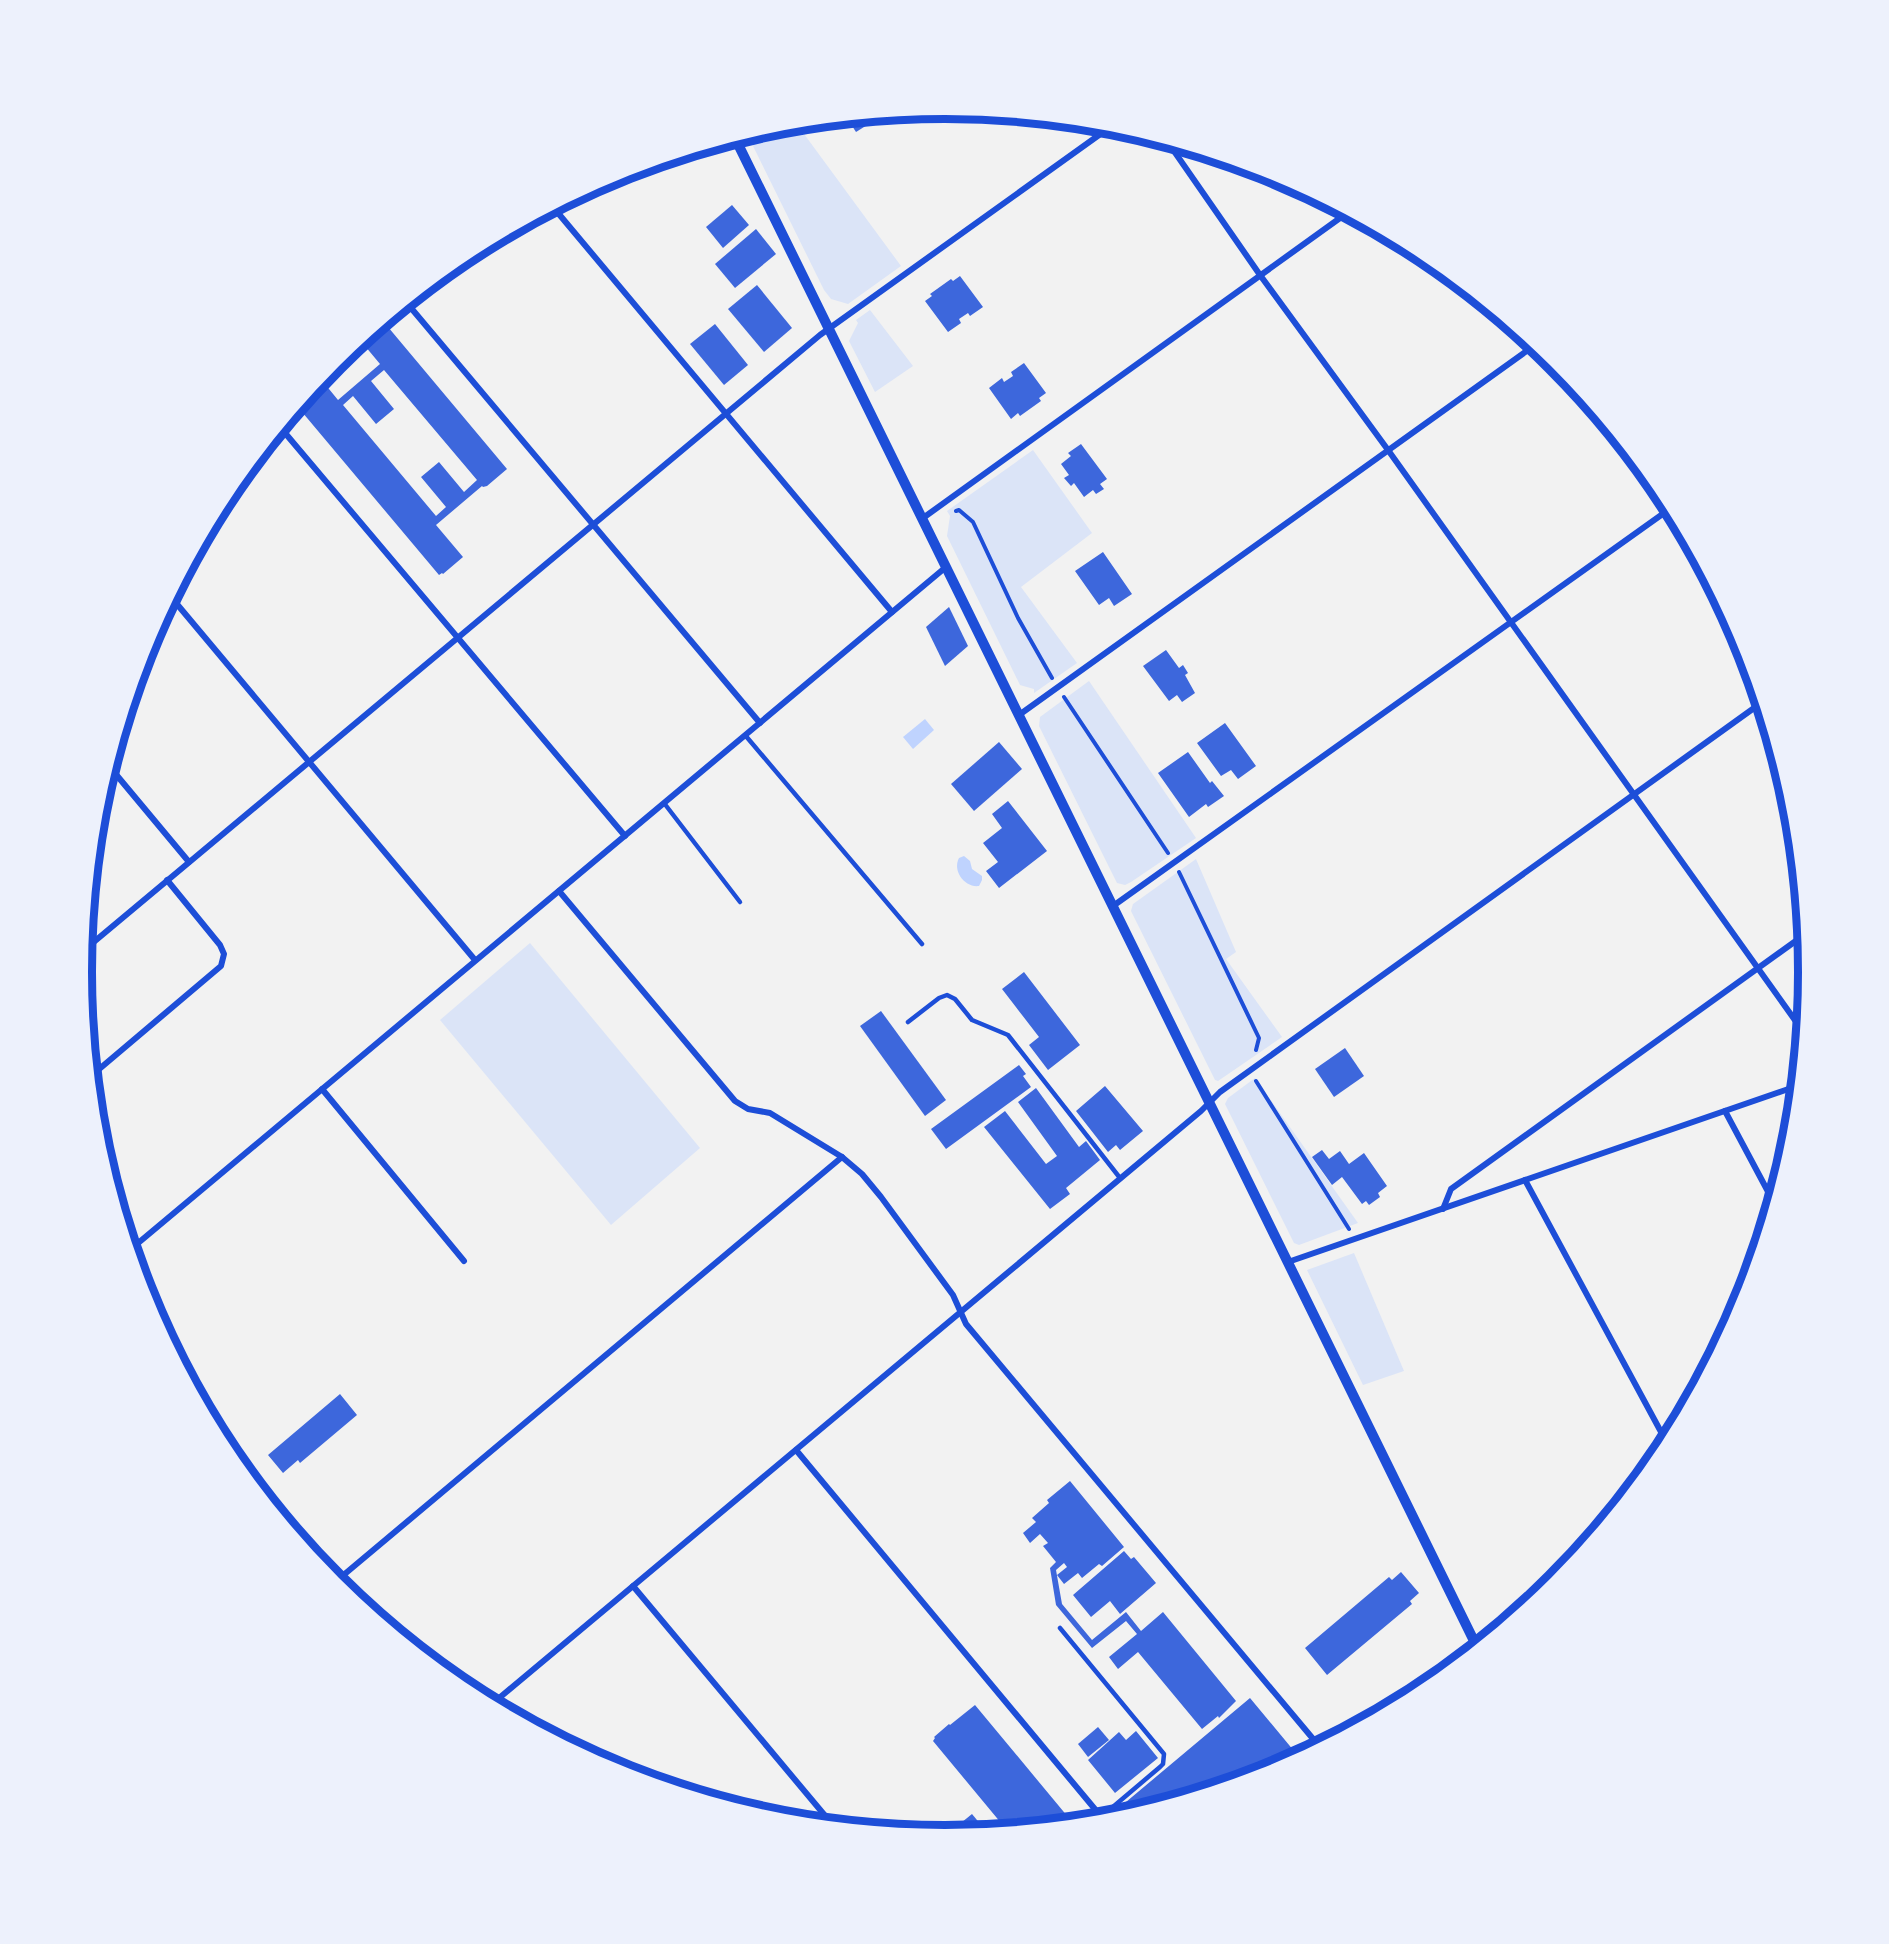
<svg xmlns="http://www.w3.org/2000/svg" width="1889" height="1944" viewBox="0 0 1889 1944" font-family="Cabin,sans-serif">
<style>
.green{fill:#dbe4f7}
.water{fill:#bfd3fe}
.building{fill:#3d67dc;fill-rule:evenodd}
.lines{fill:none;stroke-linecap:round;stroke-linejoin:round}
.path{stroke:#1d4ed8;stroke-width:4}
.service{stroke:#1d4ed8;stroke-width:4.5}
.minor{stroke:#1d4ed8;stroke-width:6}
.tertiary{stroke:#1d4ed8;stroke-width:10}
.rim{fill:none;stroke:#1d4ed8;stroke-width:8}
</style>
<rect width="100%" height="100%" fill="#f2f2f2"/>
<g class="green">
<path d="M796,123L901,266L848,304L831,299L824,290L753,146L755,136C766,125 780,125 796,123Z"/>
<polygon points="870,310 913,366 875,392 849,341 858,323 856,320"/>
<polygon points="1033,450 1092,533 1021,587 1077,663 1034,693 1034,689 1020,685 947,536 950,516 947,511"/>
<polygon points="1089,681 1196,838 1131,882 1125,885 1117,883 1114,877 1039,726 1040,717"/>
<polygon points="1196,859 1236,952 1226,959 1282,1037 1218,1081 1215,1080 1131,911 1133,904"/>
<polygon points="530,943 700,1148 611,1225 440,1020"/>
<polygon points="1255,1078 1358,1223 1299,1245 1294,1243 1225,1104 1228,1098"/>
<polygon points="1354,1253 1404,1371 1363,1385 1307,1270"/>
</g>
<g class="water">
<polygon points="925,719 934,730 913,749 903,737"/>
<path d="M964,856L970,861L972,869L982,876V880L979,886C965,888 952,871 959,858Z"/>
</g>
<g class="building">
<polygon points="879,115 880,117 856,132 847,118"/>
<polygon points="732,205 749,225 723,248 706,227"/>
<polygon points="756,229 776,254 735,288 715,264"/>
<polygon points="960,276 983,307 970,316 968,313 959,319 961,323 948,332 925,301 932,296 930,294 951,279 953,281"/>
<polygon points="757,285 792,328 764,352 728,309"/>
<path d="M383,321L507,469L487,486L483,487L482,486L436,525L463,557L443,574L442,573L439,575L297,406L320,378L338,400L380,364L360,340ZM384,370L477,480L464,492L439,462L421,477L446,507L436,516L343,405L353,396L376,424L394,409L371,381Z"/>
<polygon points="715,324 748,365 724,385 690,344"/>
<polygon points="1024,363 1046,393 1039,398 1041,401 1020,416 1018,413 1011,419 989,388 1002,378 1004,382 1013,376 1011,372"/>
<polygon points="1081,444 1107,479 1100,484 1104,489 1096,494 1093,490 1084,497 1074,483 1071,486 1064,478 1069,475 1061,464 1071,456 1068,453"/>
<polygon points="1103,552 1132,594 1114,606 1109,598 1099,605 1075,571"/>
<polygon points="949,607 968,646 945,666 926,627"/>
<polygon points="1166,650 1179,668 1183,665 1188,673 1185,675 1195,693 1182,702 1177,695 1169,701 1143,666"/>
<polygon points="1225,723 1256,766 1238,779 1231,770 1221,776 1197,743"/>
<polygon points="999,742 1022,769 974,811 951,784"/>
<polygon points="1188,752 1210,783 1212,781 1224,796 1208,807 1206,804 1189,817 1158,773"/>
<polygon points="1008,801 1047,851 999,888 986,871 998,862 983,843 1002,828 992,814"/>
<polygon points="1024,972 1080,1045 1048,1070 1029,1045 1039,1037 1002,989"/>
<polygon points="881,1011 946,1100 925,1116 860,1026"/>
<polygon points="1345,1048 1364,1076 1334,1097 1315,1069"/>
<polygon points="1019,1065 1026,1074 1023,1076 1031,1087 946,1149 931,1129"/>
<polygon points="1105,1086 1143,1131 1120,1150 1116,1145 1108,1152 1076,1111"/>
<polygon points="1036,1088 1079,1147 1086,1141 1100,1160 1066,1188 1070,1194 1050,1209 984,1127 1005,1111 1046,1164 1057,1156 1018,1102"/>
<polygon points="1322,1150 1329,1159 1340,1151 1349,1164 1364,1153 1387,1186 1378,1193 1380,1197 1369,1205 1366,1201 1362,1204 1342,1177 1332,1185 1312,1157"/>
<polygon points="340,1394 357,1415 300,1463 298,1460 283,1473 268,1455"/>
<polygon points="1070,1481 1124,1547 1102,1566 1099,1564 1082,1578 1078,1573 1064,1584 1057,1575 1067,1567 1064,1563 1056,1570 1062,1604 1092,1640 1126,1612 1141,1631 1163,1612 1236,1701 1219,1718 1218,1716 1202,1729 1138,1652 1118,1669 1109,1657 1137,1634 1126,1621 1092,1648 1056,1605 1050,1568 1056,1562 1043,1546 1048,1543 1040,1534 1030,1543 1023,1533 1036,1522 1032,1518 1049,1503 1047,1500"/>
<polygon points="1124,1551 1131,1559 1134,1557 1156,1583 1120,1614 1110,1601 1091,1617 1073,1595"/>
<polygon points="1401,1572 1419,1593 1410,1601 1412,1604 1327,1675 1305,1648 1389,1577 1392,1580"/>
<polygon points="1250,1698 1299,1757 1275,1770 1259,1775 1251,1765 1228,1784 1134,1812 1126,1802"/>
<polygon points="975,1705 1073,1823 1006,1829 933,1741 935,1738 934,1737 949,1724 950,1725"/>
<polygon points="1098,1727 1109,1740 1088,1757 1078,1744"/>
<polygon points="1136,1731 1158,1758 1115,1793 1088,1760 1119,1732 1126,1740"/>
<polygon points="972,1814 986,1831 946,1835"/>
</g>
<g class="lines">
<g class="path">
<polyline points="956,511 959,510 973,522 1018,618 1052,678"/>
<polyline points="1064,697 1168,853"/>
<polyline points="1179,872 1259,1038 1256,1050"/>
<polyline points="1256,1081 1349,1229"/>
</g>
<g class="service">
<polyline points="745,735 922,944"/>
<polyline points="664,803 740,902"/>
<polyline points="908,1022 939,998 947,995 955,999 972,1020 1008,1035 1120,1178"/>
<polyline points="1060,1628 1164,1754 1163,1764 1160,1767 1101,1817"/>
</g>
<g class="minor">
<polyline points="1167,141 1260,275 1388,450 1802,1030"/>
<polyline points="553,207 892,612"/>
<polyline points="406,302 760,723"/>
<polyline points="280,427 625,836"/>
<polyline points="923,518 1347,213"/>
<polyline points="171,597 475,960"/>
<polyline points="1019,715 1535,345"/>
<polyline points="109,766 189,862"/>
<polyline points="559,891 735,1101 748,1109 770,1113 842,1157 862,1174 881,1197 953,1295 966,1324 1319,1746"/>
<polyline points="1113,906 1671,508"/>
<polyline points="83,951 820,335 1113,125"/>
<polyline points="91,1076 221,966 224,954 220,945 167,880"/>
<polyline points="322,1089 464,1261"/>
<polyline points="1725,1111 1773,1201"/>
<polyline points="1525,1180 1667,1443"/>
<polyline points="1443,1209 1451,1189 1804,935"/>
<polyline points="131,1249 946,567"/>
<polyline points="1288,1262 1797,1086"/>
<polyline points="796,1450 1104,1820"/>
<polyline points="334,1583 842,1157"/>
<polyline points="633,1586 832,1824"/>
<polyline points="492,1704 1201,1111 1220,1092 1761,703"/>
</g>
<g class="tertiary">
<polyline points="735,138 1477,1647"/>
<polyline points="215,1431 296,1537"/>
</g>
</g>
<path d="M0 0H1889V1944H0ZM92 972a853 853 0 1 1 1706 0a853 853 0 1 1-1706 0Z" fill="#edf1fc" fill-rule="evenodd"/>
<path class="rim" d="M92 972a853 853 0 1 1 1706 0a853 853 0 1 1-1706 0Z"/>
</svg>
